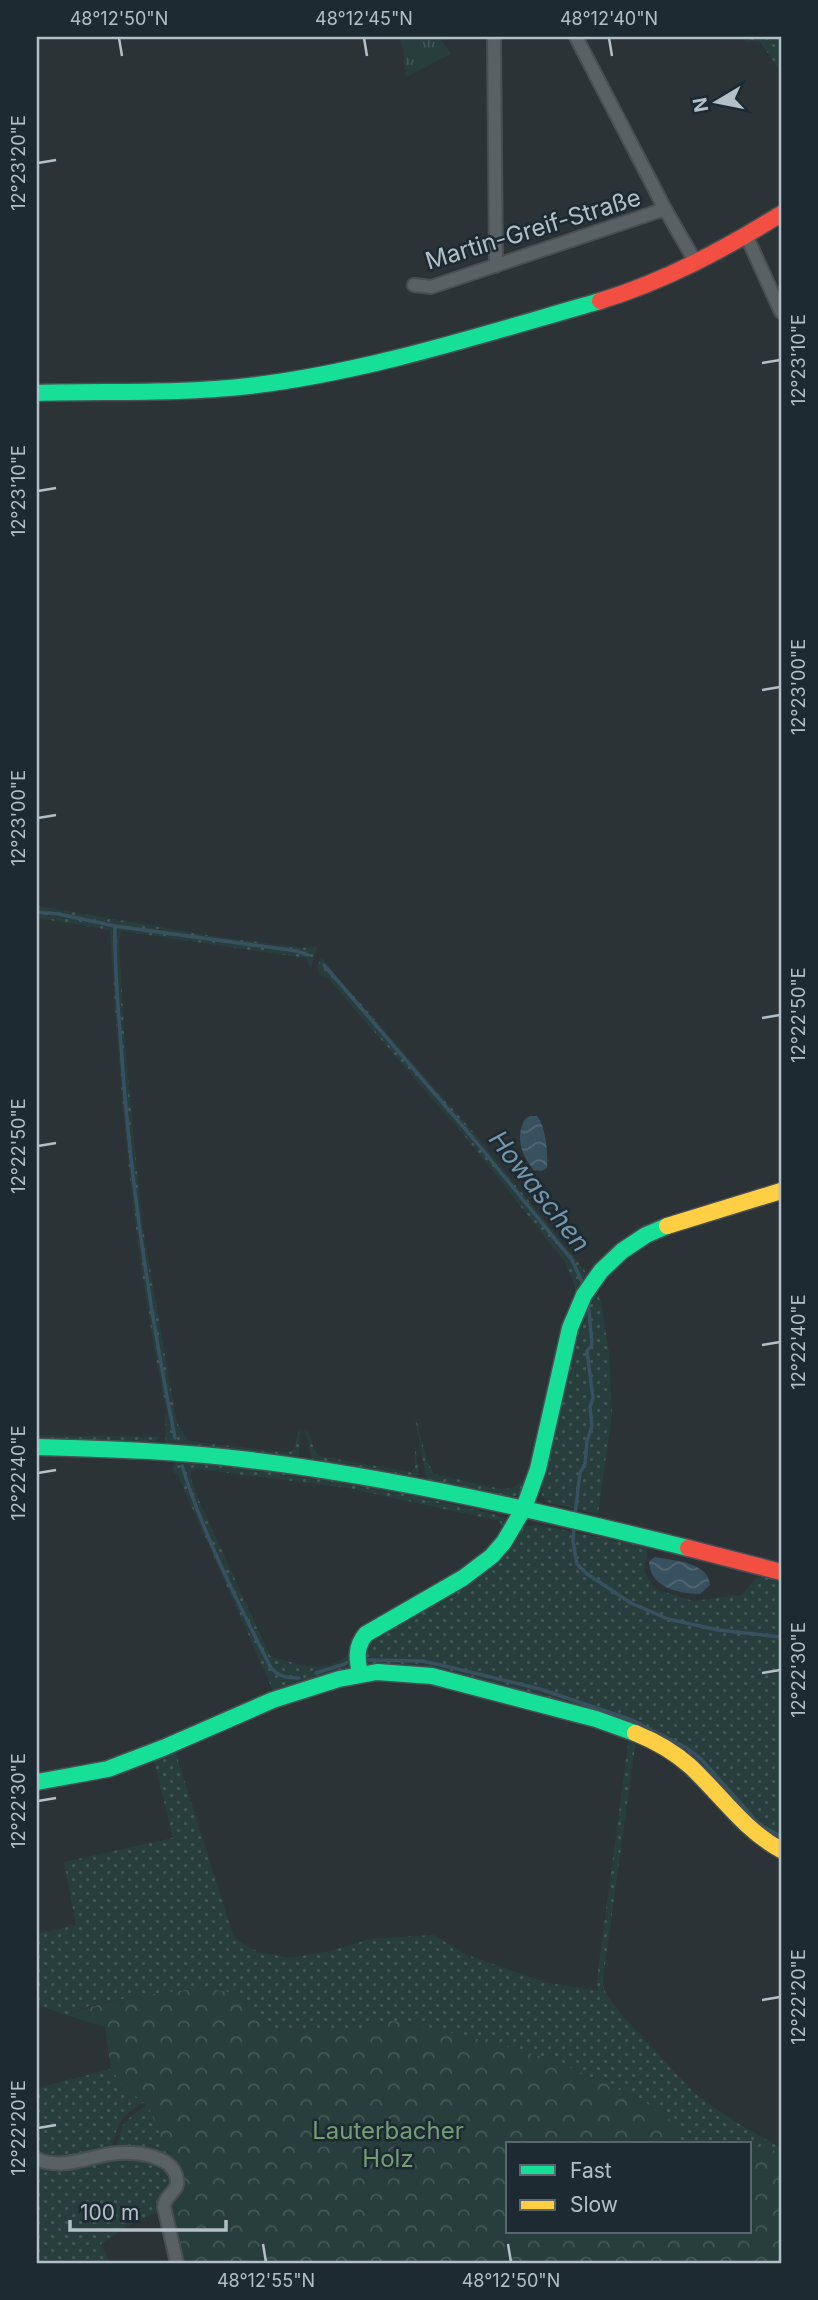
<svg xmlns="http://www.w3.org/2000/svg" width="818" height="2300" viewBox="0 0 818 2300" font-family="Inter,sans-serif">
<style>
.grass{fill:url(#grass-dots)}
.forest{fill:url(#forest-crowns)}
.park{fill:url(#park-tufts)}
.water{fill:url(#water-waves)}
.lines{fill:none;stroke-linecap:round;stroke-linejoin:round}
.stream{stroke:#385160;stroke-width:3.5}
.street-casing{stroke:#484e52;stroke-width:16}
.fast-casing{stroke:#484e52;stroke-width:19}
.slow-casing{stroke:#484e52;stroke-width:19}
.jam-casing{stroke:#484e52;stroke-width:19}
.street{stroke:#5a6165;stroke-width:12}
.fast{stroke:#16e098;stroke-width:16}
.slow{stroke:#ffcf43;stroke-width:16}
.jam{stroke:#f24e42;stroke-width:16}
.ticks{fill:none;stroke:#b4c0c8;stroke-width:2.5}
.labels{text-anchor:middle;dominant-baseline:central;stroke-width:5;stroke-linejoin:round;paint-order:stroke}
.street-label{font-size:24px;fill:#b4c0c8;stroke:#1d2a32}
.park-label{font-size:24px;fill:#739e74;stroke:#1d2a32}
.water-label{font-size:26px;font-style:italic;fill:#7597ab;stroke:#1d2a32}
.neatline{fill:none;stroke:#b4c0c8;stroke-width:2.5}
.ticks-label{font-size:18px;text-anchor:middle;fill:#b4c0c8}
</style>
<defs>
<pattern id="grass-dots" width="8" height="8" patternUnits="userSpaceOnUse" patternTransform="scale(1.75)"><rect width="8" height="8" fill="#283e3c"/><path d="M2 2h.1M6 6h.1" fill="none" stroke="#455857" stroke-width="1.8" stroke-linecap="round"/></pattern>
<pattern id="forest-crowns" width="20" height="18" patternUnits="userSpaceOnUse" patternTransform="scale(1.75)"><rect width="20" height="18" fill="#283e3c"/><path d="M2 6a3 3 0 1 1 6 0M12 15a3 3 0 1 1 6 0" fill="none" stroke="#455857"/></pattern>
<pattern id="park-tufts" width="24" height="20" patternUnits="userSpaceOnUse" patternTransform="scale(1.75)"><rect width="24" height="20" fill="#283e3c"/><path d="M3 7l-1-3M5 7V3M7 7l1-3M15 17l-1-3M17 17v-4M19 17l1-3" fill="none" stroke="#455857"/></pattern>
<pattern id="water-waves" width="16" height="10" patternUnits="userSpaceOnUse" patternTransform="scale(1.75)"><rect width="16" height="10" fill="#385160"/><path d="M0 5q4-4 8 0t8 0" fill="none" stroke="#526875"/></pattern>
</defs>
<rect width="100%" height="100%" fill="#2b3337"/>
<g class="grass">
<polygon points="742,37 781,37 781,72 760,42 755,41 746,42"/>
<path d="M37,906L212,936L302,948L317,946L311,969L306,958L121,931L119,941L125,1046L142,1223L177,1423L188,1441L281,1452H290L294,1449L298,1433L300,1430L299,1456L294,1461L167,1446C163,1436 168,1426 164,1416L167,1413C133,1253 120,1092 110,930L37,918Z"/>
<polygon points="321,958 474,1133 589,1276 576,1297 575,1286 565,1262 468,1140 327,977 319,975 318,966"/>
<polygon points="595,1289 601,1302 609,1353 612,1413 598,1514 547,1502 541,1493 540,1481 581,1310"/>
<polygon points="550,1395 527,1487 516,1496 506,1497 432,1482 426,1477 414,1411 427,1461 434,1474 501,1489 512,1488 525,1479"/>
<polygon points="305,1430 308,1432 314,1449 319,1456 410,1472 415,1469 415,1444 419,1475 413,1479 316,1464 312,1460"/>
<polygon points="37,1435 159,1437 154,1445 37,1441"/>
<path d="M177,1460L309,1476L368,1485L493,1514L504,1519L507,1525L501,1541L503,1528L499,1521L348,1488L197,1469L192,1470L190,1476L197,1496L270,1656C295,1663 326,1676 347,1655L352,1656L351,1666L345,1671L275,1695L178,1476L174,1473L173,1468Z"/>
<polygon points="536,1525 648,1547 644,1571 655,1589 693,1601 742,1595 756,1578 766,1577 781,1580 781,1844 764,1834 656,1737 374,1669 367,1665 362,1658 368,1641 506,1549 524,1526"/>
<polygon points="629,1736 636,1739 604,1972 603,1984 605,1992 621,2014 695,2094 734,2121 781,2148 781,2155 764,2144 750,2153 750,2144 680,2144 676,2124 642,2100 553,2060 491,2042 404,2022 387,2021 346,2032 272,2030 229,1992 190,1990 131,1997 89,2006 66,2015 37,2005 37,1934 76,1925 64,1862 173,1838 153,1757 174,1748 234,1938 258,1952 290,1958 330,1951 370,1939 433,1935 467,1955 544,1982 598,1991 597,1979"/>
<path d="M111,2069L126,2089L145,2102C120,2115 117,2125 111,2152L78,2159L37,2157V2088Z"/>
<path d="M148,2105L173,2165L116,2152C121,2122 123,2121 148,2105Z"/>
<polygon points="106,2157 160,2160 175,2178 160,2211 127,2226 101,2244 110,2263 37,2263 37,2161"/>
</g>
<path class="forest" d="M207,1989L229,1992L272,2030L346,2032L387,2021L404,2022L491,2042L553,2060L641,2100L676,2124L680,2144H508V2232H750V2153L764,2144L781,2155V2263H182L166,2210L172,2193L173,2165L148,2106L126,2089L111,2069L105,2027L66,2015C111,1999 159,1991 207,1989Z"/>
<polygon class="park" points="399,37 439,37 451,54 406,77 403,47"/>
<g class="water">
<path d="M530,1116H537C546,1127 548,1154 547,1168L542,1171L534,1170C521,1155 515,1137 525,1119Z"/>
<path d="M655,1557C673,1561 708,1561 710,1585L700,1594C677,1593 650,1588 649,1561Z"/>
</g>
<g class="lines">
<g class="stream">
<polyline points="37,912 58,914 115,926 297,951 308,955"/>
<path d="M115,926C114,970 119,1015 122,1059C131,1187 150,1312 175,1438"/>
<polyline points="324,965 472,1137 572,1260 584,1286"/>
<path d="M182,1466C204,1536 238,1603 271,1668C280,1677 286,1678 299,1678"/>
<polyline points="575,1514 580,1473 585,1464 587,1441 592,1426 590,1407 593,1398 587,1351 592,1345 588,1300"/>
<polyline points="574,1526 573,1541 577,1564 587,1574 631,1603 668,1619 718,1630 781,1637"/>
<polyline points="368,1660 422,1661 445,1666 540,1689 632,1720 685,1747 701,1759 758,1823 781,1837"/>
<polyline points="316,1673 345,1664"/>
</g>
<defs>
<g id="street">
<polyline points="494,37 496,266"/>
<polyline points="576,37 665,209 696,263"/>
<polyline points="746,235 781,312"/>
<polyline points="414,285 431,287 665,209"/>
<path d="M37,2159C63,2171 91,2155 118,2153C137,2152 174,2155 177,2180C179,2192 164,2195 164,2207L177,2263"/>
</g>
<g id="fast">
<path d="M37,393C108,391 179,394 249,386C368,372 484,334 600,301"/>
<path d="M37,1447C108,1449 179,1451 250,1460C398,1478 543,1512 688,1548"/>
<path d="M360,1674C357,1659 355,1647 366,1634L463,1578L492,1556L504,1542L524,1508L538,1469L570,1328L584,1295L601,1271L622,1251L646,1235L667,1226"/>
<polyline points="37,1782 108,1769 163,1748 273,1700 339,1679 377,1672 432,1676 596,1719 635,1733"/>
</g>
<g id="slow">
<polyline points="667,1226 781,1191"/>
<path d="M635,1733C655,1741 674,1752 690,1766C721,1795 743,1829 781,1850"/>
</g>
<g id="jam">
<path d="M600,301C665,281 723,250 781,214"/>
<polyline points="688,1548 781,1572"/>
</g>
</defs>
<use href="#street" class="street-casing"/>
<use href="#fast" class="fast-casing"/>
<use href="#slow" class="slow-casing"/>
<use href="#jam" class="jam-casing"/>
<use href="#street" class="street"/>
<use href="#fast" class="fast"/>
<use href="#slow" class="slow"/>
<use href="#jam" class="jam"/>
</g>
<path class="ticks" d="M119,38L122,56M364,38L367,56M609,38L612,56M38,163L56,160M762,363L780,360M38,491L56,488M762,690L780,687M38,818L56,815M762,1018L780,1015M38,1146L56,1143M762,1345L780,1342M38,1473L56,1470M762,1673L780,1670M38,1801L56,1798M762,2000L780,1997M38,2128L56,2125M263,2244L266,2262M508,2244L511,2262"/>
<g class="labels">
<g class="street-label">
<text transform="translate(533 229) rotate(-17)">Martin-Greif-Straße</text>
</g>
<g class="park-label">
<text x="388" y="2130">Lauterbacher<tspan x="388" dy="28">Holz</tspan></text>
</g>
<g class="water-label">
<text transform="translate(540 1191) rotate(52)">Howaschen</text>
</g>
</g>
<rect width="818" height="2300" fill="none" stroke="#1d2a32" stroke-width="77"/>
<rect x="506" y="2142" width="245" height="91" fill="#1d2a32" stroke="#59666e" stroke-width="2"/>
<rect x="520" y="2165" width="35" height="10" fill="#16e098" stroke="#59666e" stroke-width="2"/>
<text x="570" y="2178" font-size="21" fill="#b4c0c8">Fast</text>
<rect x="520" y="2200" width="35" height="10" fill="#ffcf43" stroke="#59666e" stroke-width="2"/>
<text x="570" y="2212" font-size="21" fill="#b4c0c8">Slow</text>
<g transform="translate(717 102) rotate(260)" stroke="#1d2a32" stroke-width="5" paint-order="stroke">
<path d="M0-5L12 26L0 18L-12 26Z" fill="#b4c0c8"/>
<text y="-10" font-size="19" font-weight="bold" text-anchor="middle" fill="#b4c0c8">N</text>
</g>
<path d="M70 2220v10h156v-10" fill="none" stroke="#b4c0c8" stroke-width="3.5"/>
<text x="80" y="2220" font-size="21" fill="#b4c0c8" stroke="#1d2a32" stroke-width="5" paint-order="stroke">100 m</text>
<rect x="38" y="38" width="742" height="2224" class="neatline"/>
<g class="ticks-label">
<text x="119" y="25">48°12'50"N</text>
<text x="364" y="25">48°12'45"N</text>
<text x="609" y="25">48°12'40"N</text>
<text transform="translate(19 163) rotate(-90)" y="6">12°23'20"E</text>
<text transform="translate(799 360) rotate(-90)" y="6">12°23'10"E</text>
<text transform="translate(19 491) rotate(-90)" y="6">12°23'10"E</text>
<text transform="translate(799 687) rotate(-90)" y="6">12°23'00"E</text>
<text transform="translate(19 818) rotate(-90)" y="6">12°23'00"E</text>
<text transform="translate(799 1015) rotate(-90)" y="6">12°22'50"E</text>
<text transform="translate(19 1146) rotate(-90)" y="6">12°22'50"E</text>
<text transform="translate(799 1342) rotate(-90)" y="6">12°22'40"E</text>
<text transform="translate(19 1473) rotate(-90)" y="6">12°22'40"E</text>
<text transform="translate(799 1670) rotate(-90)" y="6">12°22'30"E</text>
<text transform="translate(19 1801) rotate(-90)" y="6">12°22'30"E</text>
<text transform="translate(799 1997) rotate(-90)" y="6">12°22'20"E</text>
<text transform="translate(19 2128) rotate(-90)" y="6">12°22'20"E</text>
<text x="266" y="2287">48°12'55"N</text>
<text x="511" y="2287">48°12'50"N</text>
</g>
</svg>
